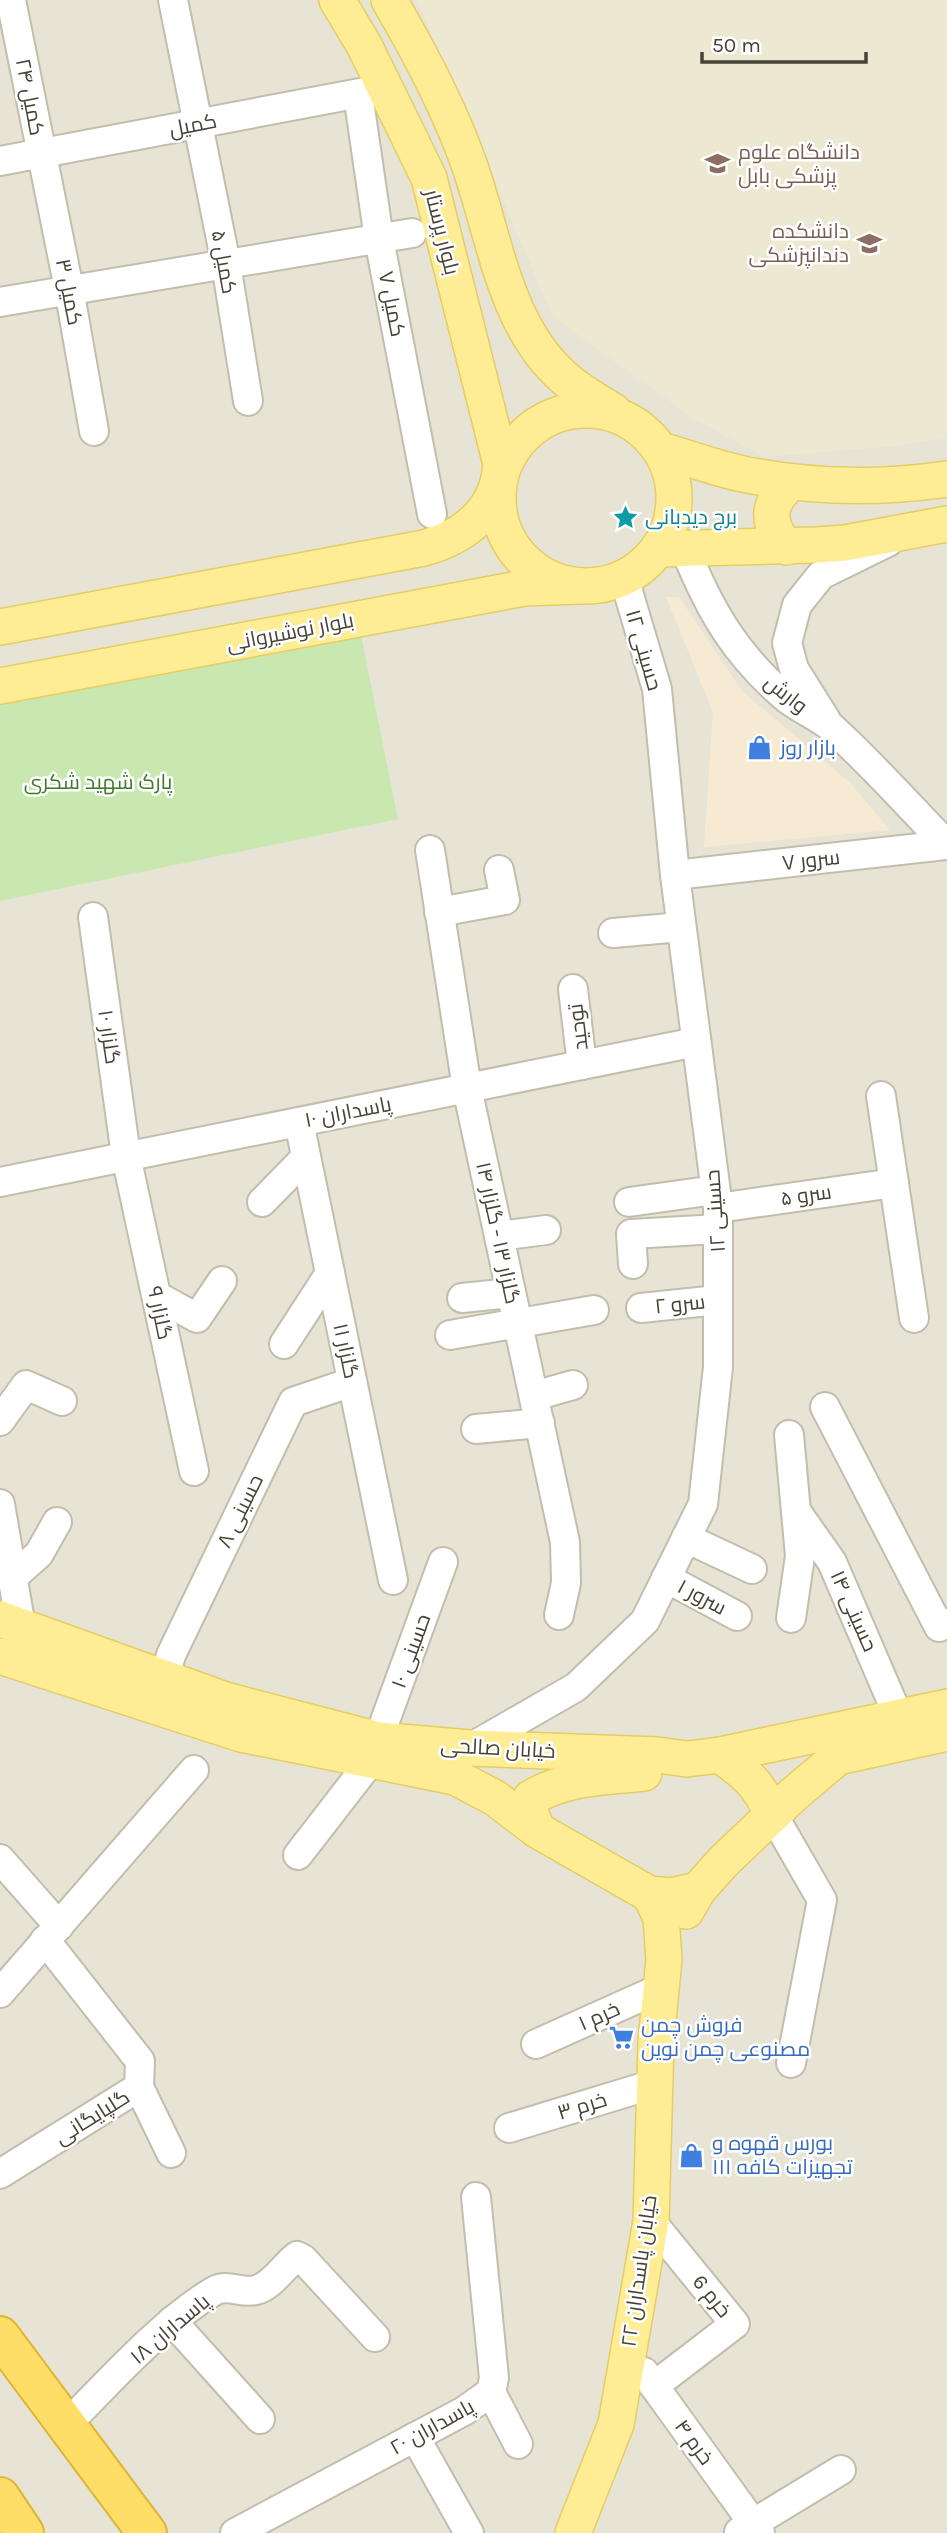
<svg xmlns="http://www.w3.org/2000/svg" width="947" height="2533" viewBox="0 0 947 2533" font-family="Karla,Cairo,sans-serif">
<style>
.residential{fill:#e8e4d5}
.commercial{fill:#f6ebd2}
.education{fill:#ede8d1}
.green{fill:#c8e8af}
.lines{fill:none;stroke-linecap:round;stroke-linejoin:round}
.minor-casing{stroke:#c2bdac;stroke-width:32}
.major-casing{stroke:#e5cd64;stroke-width:38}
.highway-casing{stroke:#dfb436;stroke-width:42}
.minor{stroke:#fff;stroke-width:28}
.major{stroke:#ffed95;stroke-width:35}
.highway{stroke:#ffde67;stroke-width:38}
.labels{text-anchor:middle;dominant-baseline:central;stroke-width:5;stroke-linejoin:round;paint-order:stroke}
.street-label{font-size:21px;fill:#474236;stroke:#fff}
.education-label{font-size:21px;fill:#785e54;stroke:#fff;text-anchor:start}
.culture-label{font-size:21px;fill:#0d838f;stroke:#fff;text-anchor:start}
.shop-label{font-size:21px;fill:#366cbe;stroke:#fff;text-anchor:start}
.park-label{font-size:21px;fill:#3e7928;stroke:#fff}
</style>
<rect width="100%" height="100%" fill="#f4f1e7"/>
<rect class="residential" x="0" y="0" width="947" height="2533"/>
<polygon class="commercial" points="666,597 679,597 742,691 851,784 890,830 704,847 713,712"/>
<polygon class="education" points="417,0 947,0 947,438 897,446 764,457 695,419 553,317"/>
<polygon class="green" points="361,635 398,819 0,901 0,702"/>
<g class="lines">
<defs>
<g id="minor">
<polyline points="11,0 69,289 94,431"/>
<polyline points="173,0 226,264 248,401"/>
<polyline points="358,94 379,239 432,514"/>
<polyline points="0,161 376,90"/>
<polyline points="0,302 412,233"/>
<path d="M685,549C710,611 735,654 786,698C800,709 817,716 831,727C872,764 909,806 947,845"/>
<polyline points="826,720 794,669 787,643 797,605 821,575 888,542"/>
<polyline points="430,850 467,1088 565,1542 566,1583 559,1615"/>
<polyline points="675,875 947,845"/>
<polyline points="439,912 505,900 499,870"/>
<polyline points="93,917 126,1156 194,1471"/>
<polyline points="613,933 681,927"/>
<polyline points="573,989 582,1065"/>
<polyline points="881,1096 914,1318"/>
<polyline points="299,1122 393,1580"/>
<polyline points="0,1182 696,1042"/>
<polyline points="262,1202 306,1157"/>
<polyline points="629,1202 715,1190"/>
<polyline points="718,1208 894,1183"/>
<polyline points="499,1236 546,1230"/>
<polyline points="633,1264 631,1234 718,1229"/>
<polyline points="157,1296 197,1318 222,1281"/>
<polyline points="462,1298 511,1293"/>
<polyline points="641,1308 718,1300"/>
<polyline points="450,1335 594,1310"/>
<polyline points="284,1344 330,1273"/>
<polyline points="534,1396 573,1385"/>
<polyline points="825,1407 939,1627 947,1623"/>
<polyline points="0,1421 26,1385 62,1401"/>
<polyline points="476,1429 540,1423"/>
<polyline points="789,1435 800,1556 791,1618"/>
<polyline points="0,1504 21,1627"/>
<polyline points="796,1511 832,1562 899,1718"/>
<polyline points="686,1538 752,1569"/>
<polyline points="13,1577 39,1554 57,1522"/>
<polyline points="666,1578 737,1616"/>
<polyline points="164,1679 171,1655 293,1402 352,1382"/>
<polyline points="378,1740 443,1562"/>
<polyline points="470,1748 576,1687 645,1621 703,1504 718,1367 718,1208 675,875 657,689 624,578"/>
<polyline points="773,1815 822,1900 791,2063"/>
<polyline points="298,1855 370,1762"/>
<polyline points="0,1859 59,1926"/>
<polyline points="0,1993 194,1770"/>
<polyline points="536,2044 661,1988"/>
<polyline points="139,2087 171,2153"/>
<polyline points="509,2128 654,2084"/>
<polyline points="0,2174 139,2087 140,2061 45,1940"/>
<polyline points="651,2221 735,2324 654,2386"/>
<polyline points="172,2321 260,2419"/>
<polyline points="644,2372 760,2533"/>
<polyline points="491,2392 518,2444"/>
<path d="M63,2421L78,2413C116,2374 167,2319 214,2291C228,2283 241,2294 256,2290C272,2286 284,2266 297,2256L303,2259L375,2337"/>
<polyline points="415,2437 469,2533"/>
<polyline points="739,2532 841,2470"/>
<polyline points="235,2533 464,2411 491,2392 494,2378 476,2197"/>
</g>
<g id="major">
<path d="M389,0C420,53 450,109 470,167C496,241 506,335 573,385C586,395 600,403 613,411"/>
<circle cx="586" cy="498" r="88"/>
<path d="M660,450C690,458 722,471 753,476C817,488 883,488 947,479"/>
<path d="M787,547C765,523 767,502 792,482"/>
<polyline points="658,549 816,545 845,543 947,524"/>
<path d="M0,627L424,548C466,536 498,511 501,464L429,178L364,45L337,0"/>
<polyline points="0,686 524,588 580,586"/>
<polyline points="0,1619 225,1700 378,1740 470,1748 657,1755 687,1759 720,1755 947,1707"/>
<polyline points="0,1656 241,1734 455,1777 495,1798 537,1830 649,1894 670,1896 698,1890"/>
<path d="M720,1755C748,1775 758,1783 773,1815"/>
<path d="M537,1830L529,1808L531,1798C565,1777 606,1777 644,1773"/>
<polyline points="686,1911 698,1890 723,1862 794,1794 838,1757 947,1733"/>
<polyline points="573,2533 616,2424 651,2221 656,2041 664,1959 661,1918 650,1894"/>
</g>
<g id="highway">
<polyline points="0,2336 147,2533"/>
<polyline points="0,2497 24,2533"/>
</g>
</defs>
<use href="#minor" class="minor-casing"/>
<use href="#major" class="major-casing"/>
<use href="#highway" class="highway-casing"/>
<use href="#minor" class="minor"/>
<use href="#major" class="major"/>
<use href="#highway" class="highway"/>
</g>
<defs>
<symbol id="university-bare" viewBox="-9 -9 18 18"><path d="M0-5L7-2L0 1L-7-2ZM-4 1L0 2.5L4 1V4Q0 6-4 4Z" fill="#8d6e63" stroke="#fff" stroke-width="2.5" paint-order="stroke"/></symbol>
<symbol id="sight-bare" viewBox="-9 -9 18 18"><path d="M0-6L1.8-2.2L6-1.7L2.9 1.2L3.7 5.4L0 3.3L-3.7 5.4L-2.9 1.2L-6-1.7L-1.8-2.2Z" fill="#0f9aa8" stroke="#fff" stroke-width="2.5" paint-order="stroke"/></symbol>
<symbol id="shop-bare" viewBox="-9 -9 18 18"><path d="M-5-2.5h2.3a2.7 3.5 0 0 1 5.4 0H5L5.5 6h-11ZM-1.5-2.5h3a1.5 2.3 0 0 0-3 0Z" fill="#3f7fe0" stroke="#fff" stroke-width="2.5" paint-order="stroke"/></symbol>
<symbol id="supermarket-bare" viewBox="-9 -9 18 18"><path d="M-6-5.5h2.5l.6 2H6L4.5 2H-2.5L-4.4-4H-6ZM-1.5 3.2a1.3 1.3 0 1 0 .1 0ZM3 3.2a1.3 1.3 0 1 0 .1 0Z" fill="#3f7fe0" stroke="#fff" stroke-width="2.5" paint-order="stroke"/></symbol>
</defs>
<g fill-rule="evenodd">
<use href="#university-bare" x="700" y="146" width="35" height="35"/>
<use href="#university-bare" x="852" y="226" width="35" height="35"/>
<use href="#sight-bare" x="608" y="500" width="35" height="35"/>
<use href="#shop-bare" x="742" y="730" width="35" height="35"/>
<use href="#supermarket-bare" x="604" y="2020" width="35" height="35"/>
<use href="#shop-bare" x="674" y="2138" width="35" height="35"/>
</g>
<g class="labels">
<g class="street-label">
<text transform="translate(30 97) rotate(79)">کمیل ۲۴</text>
<text transform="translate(193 125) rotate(-11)">کمیل</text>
<text transform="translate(442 232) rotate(76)">بلوار پرستار</text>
<text transform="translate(224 262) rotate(80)">کمیل ۵</text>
<text transform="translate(69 292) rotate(79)">کمیل ۳</text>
<text transform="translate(392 304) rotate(79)">کمیل ۷</text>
<text transform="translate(290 632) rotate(-11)">بلوار نوشیروانی</text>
<text transform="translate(644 650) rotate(74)">حسینی ۱۲</text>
<text transform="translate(786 694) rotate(38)">وارش</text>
<text transform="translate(811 860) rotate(-6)">سرور ۷</text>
<text transform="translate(578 1027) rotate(-97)">توحید</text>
<text transform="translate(109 1037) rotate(82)">گلزار ۱۰</text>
<text transform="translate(348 1112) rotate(-11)">پاسداران ١٠</text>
<text transform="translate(806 1195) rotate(-8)">سرو ۵</text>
<text transform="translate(715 1211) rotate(-94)">حسینی ۱۲</text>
<text transform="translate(498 1233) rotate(78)">گلزار ۱۳ - گلزار ۱۴</text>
<text transform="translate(680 1304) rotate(-6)">سرو ۲</text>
<text transform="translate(160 1313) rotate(78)">گلزار ٩</text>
<text transform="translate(346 1351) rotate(78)">گلزار ١١</text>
<text transform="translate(240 1511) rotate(-64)">حسینی ۸</text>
<text transform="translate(702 1597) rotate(28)">سرور ۱</text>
<text transform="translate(854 1611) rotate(66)">حسینی ۱۴</text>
<text transform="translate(411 1651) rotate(-70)">حسینی ۱۰</text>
<text transform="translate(498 1748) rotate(3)">خيابان صالحی</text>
<text transform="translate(599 2016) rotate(-24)">خرم ۱</text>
<text transform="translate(582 2106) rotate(-17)">خرم ۳</text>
<text transform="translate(92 2117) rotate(-32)">گلپایگانی</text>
<text transform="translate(639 2271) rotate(-82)">خیابان پاسداران ۲۲</text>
<text transform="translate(712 2296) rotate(51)">خرم 6</text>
<text transform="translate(170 2329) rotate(-40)">پاسداران ۱۸</text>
<text transform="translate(432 2427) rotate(-29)">پاسداران ۲۰</text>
<text transform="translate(694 2442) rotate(54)">خرم ۴</text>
</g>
<g class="education-label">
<text x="738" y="152">دانشگاه علوم<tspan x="738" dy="24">پزشکی بابل</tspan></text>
<text x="849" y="231" text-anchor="end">دانشکده<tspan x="849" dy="24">دندانپزشکی</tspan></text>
</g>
<g class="culture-label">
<text x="645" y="517">برج دیدبانی</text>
</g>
<g class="shop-label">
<text x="780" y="748">بازار روز</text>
<text x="641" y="2025">فروش چمن<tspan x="641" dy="24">مصنوعی چمن نوین</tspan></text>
<text x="712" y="2143">بورس قهوه و<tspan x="712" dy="24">تجهیزات کافه ۱۱۱</tspan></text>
</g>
<g class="park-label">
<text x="98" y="782">پارک شهید شکری</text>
</g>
</g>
<path d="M702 52v10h164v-10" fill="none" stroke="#474236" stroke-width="3.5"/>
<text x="712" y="52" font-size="21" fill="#474236" stroke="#ffffff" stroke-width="5" paint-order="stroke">50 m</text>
</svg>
